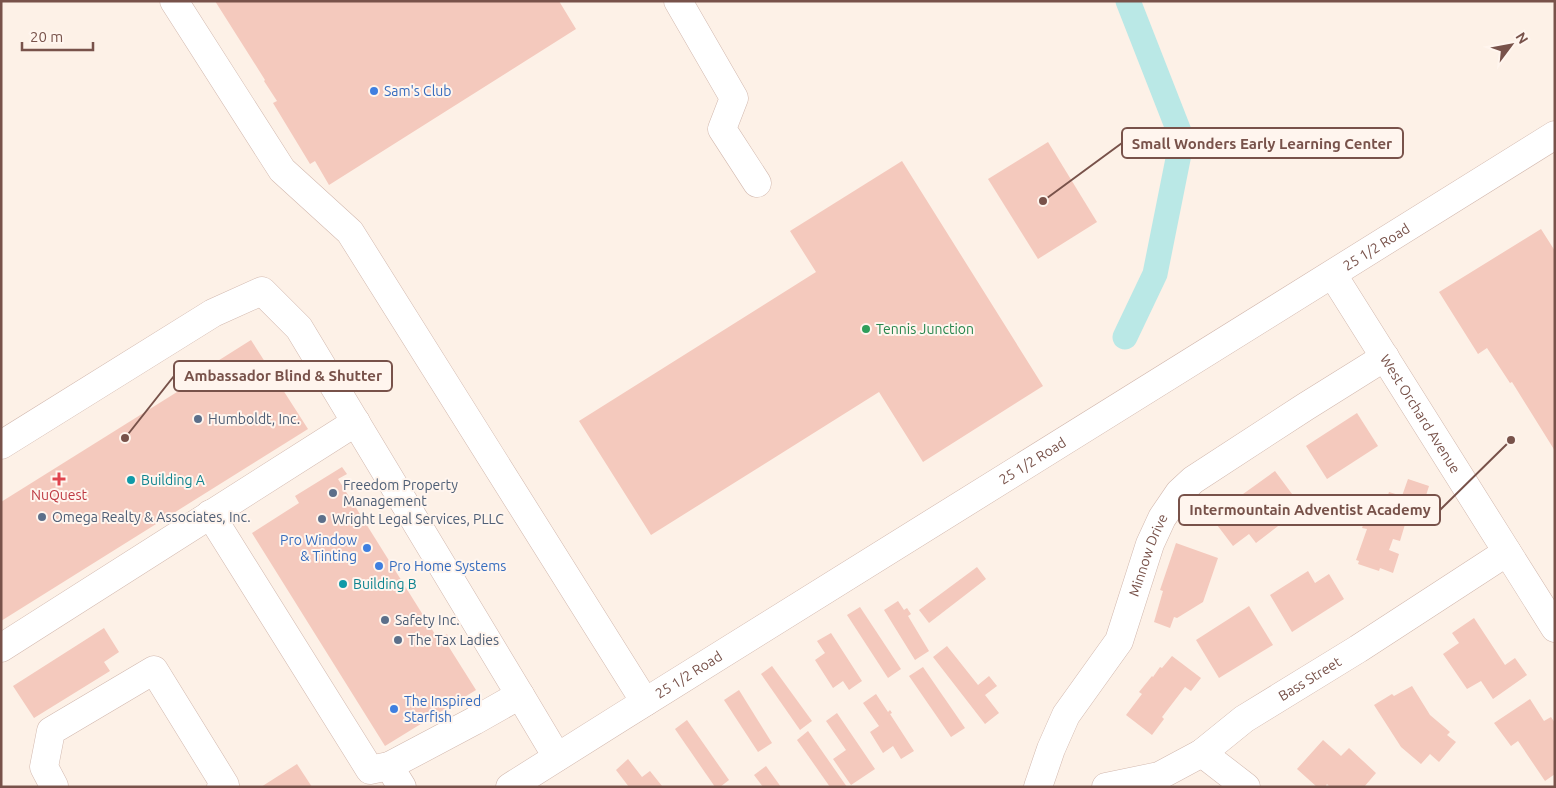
<svg xmlns="http://www.w3.org/2000/svg" width="1556" height="788" viewBox="0 0 1556 788" font-family="Ubuntu,sans-serif">
<style>
.lines{fill:none;stroke-linecap:round;stroke-linejoin:round}
.canal{stroke:#bae8e6;stroke-width:25}
.building{fill:#f4c9bd}
.minor-casing{stroke:#d2b8ae;stroke-width:29}
.minor{stroke:#fff;stroke-width:28}
.shop-dot{fill:#3f7fe0;stroke:#fff5ee;stroke-width:2}
.leisure-dot{fill:#2e9e5b;stroke:#fff5ee;stroke-width:2}
.service-dot{fill:#5c6f8a;stroke:#fff5ee;stroke-width:2}
.health-dot{fill:#e0444e;stroke:#fff5ee;stroke-width:2}
.culture-dot{fill:#0f9aa8;stroke:#fff5ee;stroke-width:2}
.labels{text-anchor:middle;dominant-baseline:central;stroke-width:4;stroke-linejoin:round;paint-order:stroke}
.shop-label{font-size:14px;fill:#366cbe;stroke:#fff5ee;text-anchor:start}
.street-label{font-size:14px;fill:#78524a;stroke:#fff5ee}
.leisure-label{font-size:14px;fill:#27864d;stroke:#fff5ee;text-anchor:start}
.service-label{font-size:14px;fill:#4e5e75;stroke:#fff5ee;text-anchor:start}
.culture-label{font-size:14px;fill:#0d838f;stroke:#fff5ee;text-anchor:start}
.health-label{font-size:14px;fill:#be3a42;stroke:#fff5ee}
.leader{fill:none;stroke:#78524a;stroke-width:2}
.callout-dot{fill:#78524a;stroke:#fff5ee;stroke-width:2}
.callout{fill:#fff5ee;stroke:#78524a;stroke-width:2}
.callout-label{font-size:15px;text-anchor:middle;font-weight:bold;fill:#78524a}
</style>
<rect width="100%" height="100%" fill="#fdf1e7"/>
<g class="lines">
<polyline class="canal" points="1125,337 1155,274 1182,139 1128,1"/>
</g>
<g class="building">
<polygon points="215,1 559,1 576,29 329,185 315,161 310,164 273,103 277,101 264,81 265,80"/>
<polygon points="1048,142 1097,222 1038,259 988,179"/>
<polygon points="902,161 1043,386 923,462 879,392 651,535 579,421 816,272 790,231"/>
<polygon points="1541,229 1555,251 1555,451 1512,382 1510,383 1487,348 1478,354 1439,292"/>
<polygon points="251,340 308,429 1,621 1,502 201,377 196,369 202,365 205,369"/>
<polygon points="1357,413 1378,446 1327,479 1306,446"/>
<polygon points="342,467 347,474 338,479 438,639 447,634 451,642 447,644 476,690 385,746 252,533 299,503 295,496"/>
<polygon points="1275,471 1295,498 1284,507 1291,516 1256,543 1249,534 1233,546 1211,517"/>
<polygon points="1408,479 1429,486 1423,505 1417,503 1412,519 1401,516 1400,519 1406,521 1400,541 1393,539 1389,550 1399,554 1393,573 1380,568 1379,571 1358,564 1359,561 1356,560 1367,529 1362,528 1369,509 1382,513 1389,492 1402,496"/>
<polygon points="1176,543 1218,558 1203,602 1177,618 1174,617 1170,628 1154,622 1163,591 1160,590"/>
<polygon points="977,567 986,579 929,623 919,610"/>
<polygon points="1308,571 1315,583 1329,574 1344,599 1292,632 1270,595"/>
<polygon points="898,601 904,610 907,608 911,614 908,616 929,651 915,660 884,610"/>
<polygon points="1249,606 1273,645 1219,678 1196,640"/>
<polygon points="860,607 901,669 888,678 847,615"/>
<polygon points="1474,618 1505,665 1515,658 1527,675 1493,699 1481,681 1467,689 1443,654 1459,643 1452,633"/>
<polygon points="104,628 119,652 104,662 110,671 34,718 13,686"/>
<polygon points="831,633 862,681 849,690 843,681 833,688 815,660 825,653 817,641"/>
<polygon points="947,646 978,685 989,676 997,686 985,695 999,713 985,724 933,657"/>
<polygon points="1172,656 1201,678 1191,691 1185,687 1162,717 1164,719 1152,735 1126,715 1142,694 1139,692 1152,676 1153,677 1160,667 1162,668"/>
<polygon points="772,666 812,721 800,730 761,674"/>
<polygon points="923,667 965,728 951,737 909,676"/>
<polygon points="1412,686 1430,715 1450,732 1447,735 1456,742 1439,762 1430,754 1421,764 1401,747 1374,705 1392,694 1394,696"/>
<polygon points="739,690 772,743 758,752 724,700"/>
<polygon points="876,694 888,712 890,710 892,713 890,714 914,751 901,759 893,746 883,753 870,732 879,726 863,703"/>
<polygon points="1530,699 1544,721 1551,717 1555,723 1555,774 1545,781 1518,741 1511,746 1494,723"/>
<polygon points="837,713 875,769 851,785 833,759 846,750 826,721"/>
<polygon points="687,720 729,780 720,787 715,787 675,729"/>
<polygon points="808,731 847,787 830,787 797,740"/>
<polygon points="1323,740 1341,756 1349,748 1376,773 1364,787 1330,787 1327,784 1325,787 1317,787 1297,769"/>
<polygon points="628,759 642,777 650,771 662,786 629,787 616,770"/>
<polygon points="297,764 312,787 261,787"/>
<polygon points="766,766 781,787 763,787 754,775"/>
</g>
<g class="lines">
<defs>
<g id="minor">
<polyline points="174,1 282,170 350,232 645,702"/>
<polyline points="678,1 734,98 722,129 757,183"/>
<path id="s1" d="M1333,275L1555,628"/>
<polyline points="1,445 213,313 262,291 299,328 520,695 474,721 389,766 370,770 210,514"/>
<polyline points="1,648 356,422"/>
<polyline points="520,695 557,757"/>
<polyline points="1202,753 1246,787"/>
<polyline points="389,766 402,787"/>
<polyline points="52,787 54,786 44,767 51,731 154,670 225,785 221,787"/>
<path id="s2" d="M510,787C857,568 1207,354 1555,135"/>
<path id="s3" d="M1038,787L1051,749L1066,715L1119,641L1150,544L1162,518L1179,493L1193,480L1305,407L1385,357"/>
<path id="s4" d="M1106,787L1159,776L1202,753L1244,719L1358,649L1507,552"/>
</g>
</defs>
<use href="#minor" class="minor-casing"/>
<use href="#minor" class="minor"/>
</g>
<g class="shop-dot">
<circle cx="374" cy="91" r="5"/>
<circle cx="367" cy="548" r="5"/>
<circle cx="379" cy="566" r="5"/>
<circle cx="394" cy="709" r="5"/>
</g>
<circle class="leisure-dot" cx="866" cy="329" r="5"/>
<g class="service-dot">
<circle cx="198" cy="419" r="5"/>
<circle cx="333" cy="493" r="5"/>
<circle cx="42" cy="517" r="5"/>
<circle cx="322" cy="519" r="5"/>
<circle cx="385" cy="620" r="5"/>
<circle cx="398" cy="640" r="5"/>
</g>
<path class="health-dot" d="M56.5 471.5h5v5h5v5h-5v5h-5v-5h-5v-5h5z"/>
<g class="culture-dot">
<circle cx="131" cy="480" r="5"/>
<circle cx="343" cy="584" r="5"/>
</g>
<g class="labels">
<g class="shop-label">
<text x="384" y="91">Sam's Club</text>
<text x="357" y="540" text-anchor="end">Pro Window<tspan x="357" dy="16">&amp; Tinting</tspan></text>
<text x="389" y="566">Pro Home Systems</text>
<text x="404" y="701">The Inspired<tspan x="404" dy="16">Starfish</tspan></text>
</g>
<g class="street-label">
<text stroke="none"><textPath href="#s2" startOffset="1021">25 1/2 Road</textPath></text>
<text stroke="none"><textPath href="#s1" startOffset="164">West Orchard Avenue</textPath></text>
<text stroke="none"><textPath href="#s2" startOffset="616">25 1/2 Road</textPath></text>
<text stroke="none"><textPath href="#s3" startOffset="259">Minnow Drive</textPath></text>
<text stroke="none"><textPath href="#s2" startOffset="211">25 1/2 Road</textPath></text>
<text stroke="none"><textPath href="#s4" startOffset="234">Bass Street</textPath></text>
</g>
<g class="leisure-label">
<text x="876" y="329">Tennis Junction</text>
</g>
<g class="service-label">
<text x="208" y="419">Humboldt, Inc.</text>
<text x="343" y="485">Freedom Property<tspan x="343" dy="16">Management</tspan></text>
<text x="52" y="517">Omega Realty &amp; Associates, Inc.</text>
<text x="332" y="519">Wright Legal Services, PLLC</text>
<text x="395" y="620">Safety Inc.</text>
<text x="408" y="640">The Tax Ladies</text>
</g>
<g class="culture-label">
<text x="141" y="480">Building A</text>
<text x="353" y="584">Building B</text>
</g>
<g class="health-label">
<text x="59" y="495">NuQuest</text>
</g>
</g>
<path class="leader" d="M1043 201L1122 143M125 438L174 376M1511 440L1440 510"/>
<g class="callout-dot">
<circle cx="1043" cy="201" r="5"/>
<circle cx="125" cy="438" r="5"/>
<circle cx="1511" cy="440" r="5"/>
</g>
<g class="callout">
<rect x="1122" y="128" width="281" height="30" rx="5"/>
<rect x="174" y="361" width="218" height="30" rx="5"/>
<rect x="1179" y="495" width="261" height="30" rx="5"/>
</g>
<g class="callout-label">
<text x="1262" y="149">Small Wonders Early Learning Center</text>
<text x="283" y="381">Ambassador Blind &amp; Shutter</text>
<text x="1310" y="515">Intermountain Adventist Academy</text>
</g>
<rect width="1556" height="788" fill="none" stroke="#78524a" stroke-width="5"/>
<g transform="translate(1511 45) rotate(58)" stroke="#fff5ee" stroke-width="4" paint-order="stroke">
<path d="M0-4L9 19L0 12L-9 19Z" fill="#78524a"/>
<text y="-8" font-size="14" font-weight="bold" text-anchor="middle" fill="#78524a">N</text>
</g>
<path d="M22 42v8h71v-8" fill="none" stroke="#78524a" stroke-width="2.5"/>
<text x="30" y="42" font-size="15" fill="#78524a" stroke="#fff5ee" stroke-width="4" paint-order="stroke">20 m</text>
</svg>
